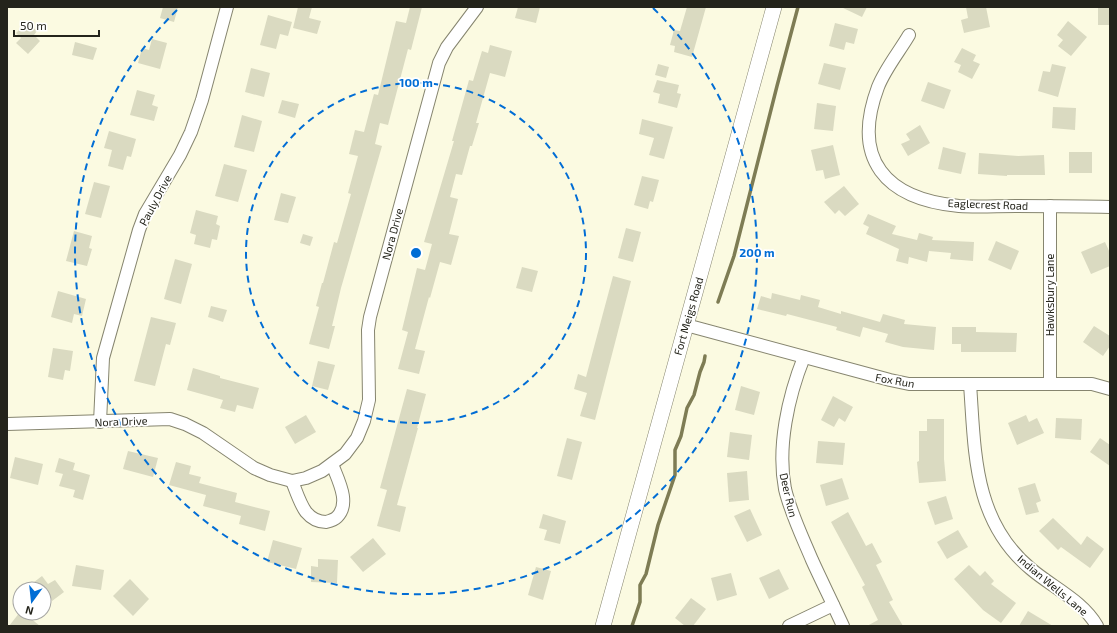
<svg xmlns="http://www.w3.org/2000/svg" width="1117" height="633" viewBox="0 0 1117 633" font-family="'Exo 2',sans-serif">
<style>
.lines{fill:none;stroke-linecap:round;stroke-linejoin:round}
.stream{stroke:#7e7c54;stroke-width:3.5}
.building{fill:#dadac1}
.minor-casing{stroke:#86856f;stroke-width:14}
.tertiary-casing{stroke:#86856f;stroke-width:16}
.minor{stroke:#fff;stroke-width:12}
.tertiary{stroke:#fff;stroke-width:15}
.ring{fill:none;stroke:#016dd5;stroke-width:2;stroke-dasharray:7 5}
.labels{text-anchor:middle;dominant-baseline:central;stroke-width:3.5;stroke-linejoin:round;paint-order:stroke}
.street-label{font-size:11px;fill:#24241b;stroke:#fff}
.centre{fill:#016dd5;stroke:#fff;stroke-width:2}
.ring-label{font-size:12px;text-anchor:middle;font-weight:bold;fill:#016dd5;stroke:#fff;stroke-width:3.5;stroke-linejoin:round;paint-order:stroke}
</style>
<rect width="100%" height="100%" fill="#fbfae1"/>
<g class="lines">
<g class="stream">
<polyline points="718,302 734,256 777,86 798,7"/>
<polyline points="632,626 640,602 640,585 646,574 658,525 675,475 675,450 681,436 687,408 694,395 700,372 704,362 705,356"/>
</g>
</g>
<g class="building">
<polygon points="163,7 178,7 174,22 160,18"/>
<polygon points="298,7 312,7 309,18 321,21 317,34 293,28"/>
<polygon points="410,7 422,7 411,50 408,49 388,125 380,123 375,144 382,146 341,288 332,326 335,326 329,349 309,344 319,307 316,306 322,283 323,283 334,242 337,243 351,194 348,193 358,156 349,154 355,130 364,132 374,94 378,95 396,21 406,23"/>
<polygon points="518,7 540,7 536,23 515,18"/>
<polygon points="687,7 706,7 692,57 674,52 675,46 670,45 674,30 680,31"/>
<polygon points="841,7 867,7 862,17"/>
<polygon points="966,7 986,7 990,27 964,33 961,20 968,18"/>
<rect x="1098" y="7" width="12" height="18"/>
<polygon points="268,15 292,22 288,36 280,34 276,49 260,45"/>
<polygon points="1068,21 1087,37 1071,56 1058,46 1063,40 1057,35"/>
<polygon points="27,22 37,31 34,35 40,41 28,54 16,43 21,38 16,33"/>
<polygon points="835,23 858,29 854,44 846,42 844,50 829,46"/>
<polygon points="152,39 167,43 160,69 138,63 142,48 149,50"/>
<polygon points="75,42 97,48 93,60 72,55"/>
<polygon points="490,45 512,51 505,77 490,73 476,123 479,123 472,146 470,146 462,175 456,174 450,197 458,199 449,234 459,236 451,265 440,262 430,298 429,297 415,349 425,351 419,374 398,369 408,332 402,330 417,268 425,270 432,244 424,242 454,141 452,141 469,80 473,81 482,51 488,53"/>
<polygon points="962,48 976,55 973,61 980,64 972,79 958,72 961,65 954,62"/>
<polygon points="824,63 846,68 840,90 818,84"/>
<polygon points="658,64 669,67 666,78 655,75"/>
<polygon points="1052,64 1066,67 1058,97 1038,91 1043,71 1050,72"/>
<polygon points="251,68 270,73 264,97 245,92"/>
<polygon points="657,80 679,85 677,93 681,94 677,108 658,103 660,94 653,92"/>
<polygon points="928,82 951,90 944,109 921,101"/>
<polygon points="137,90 155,95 152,105 158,107 154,121 130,115"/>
<polygon points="282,100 299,104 295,118 278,113"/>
<polygon points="817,103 836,106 833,131 814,129"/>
<polygon points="1053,107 1076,108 1075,130 1052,128"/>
<polygon points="242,115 262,121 254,152 234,147"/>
<polygon points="642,119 673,127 664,159 649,155 654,138 639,134"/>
<polygon points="920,125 930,143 908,156 901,144 910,140 906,134"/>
<polygon points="109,131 136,139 131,157 127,156 123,170 108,166 112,150 104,148"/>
<polygon points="833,145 840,175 825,179 823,170 816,171 811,150"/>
<polygon points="943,147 966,153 961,174 938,169"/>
<rect x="1069" y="152" width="23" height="21"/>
<polygon points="979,153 1018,156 1044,155 1045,175 1007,175 1007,176 978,174"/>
<polygon points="224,164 247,170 238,202 215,196"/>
<polygon points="642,176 659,180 653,202 650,201 648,209 634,205"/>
<polygon points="94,182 110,186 101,218 85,214"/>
<polygon points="844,186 859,204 845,216 839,210 835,214 824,202"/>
<polygon points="281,193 296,197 288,223 274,220"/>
<polygon points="196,210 218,216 216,224 220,226 217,240 212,239 210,248 194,244 196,235 190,233"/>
<polygon points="868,214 896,226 892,234 917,240 919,233 933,237 932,240 974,242 973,261 950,259 951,253 929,251 927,262 909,257 908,264 896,261 899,249 866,234 869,227 863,224"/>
<polygon points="626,228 641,232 633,262 618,258"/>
<polygon points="74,231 92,236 89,248 92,249 87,266 66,261"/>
<polygon points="303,234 313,237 310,246 300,243"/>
<polygon points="996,241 1019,251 1011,270 988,260"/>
<polygon points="1105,242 1110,253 1110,266 1091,274 1081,252"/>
<polygon points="175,259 192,264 181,304 164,299"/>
<polygon points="522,267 538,271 532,292 516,288"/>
<polygon points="613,276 631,281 595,420 580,416 587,393 574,389 578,374 586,377"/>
<polygon points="58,291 86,299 82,316 74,314 72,323 51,317"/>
<polygon points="772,293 800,300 801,295 820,300 818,307 841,314 841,311 880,322 883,314 905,320 904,324 936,327 934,350 903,347 885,342 888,334 863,327 860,337 836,330 837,327 787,314 786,316 757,309 761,296 771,299"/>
<polygon points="211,306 227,310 223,322 208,317"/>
<polygon points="151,317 176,323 170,345 166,344 155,386 134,381"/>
<polygon points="1094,326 1110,336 1110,346 1103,356 1083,342"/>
<polygon points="952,327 976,327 976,332 1017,333 1016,352 961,352 961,344 952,344"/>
<polygon points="53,348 73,351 70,371 65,370 63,380 48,377"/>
<polygon points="318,361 335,365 328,390 312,386"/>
<polygon points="193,368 220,376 220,378 259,388 253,409 237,405 235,412 220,408 223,400 187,390"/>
<polygon points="741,386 760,392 754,415 735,410"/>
<polygon points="407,389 426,394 417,428 418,428 397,505 406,507 400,532 377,526 387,490 380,488"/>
<polygon points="833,396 853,407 845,422 839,418 834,427 821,420"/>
<polygon points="306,415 316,432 295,444 285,427"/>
<polygon points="1026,415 1029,422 1037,418 1044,433 1017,445 1008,423"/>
<polygon points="1056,418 1082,419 1081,440 1055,438"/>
<polygon points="927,419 944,419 944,459 946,481 919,483 917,462 919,461 919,431 927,431"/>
<polygon points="730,432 752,435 749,460 727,457"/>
<polygon points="567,438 582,442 572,480 557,476"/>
<polygon points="1100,438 1110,445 1110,466 1090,452"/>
<polygon points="818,441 845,443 843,465 816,463"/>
<polygon points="128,451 158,458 153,477 123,469"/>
<polygon points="15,457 43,464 38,485 10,478"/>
<polygon points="59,458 75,463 73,470 90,475 83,500 73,497 75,490 59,486 63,474 55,472"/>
<polygon points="176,462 191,466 189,474 201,477 199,483 237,493 235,502 270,511 265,531 239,524 241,516 203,506 206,495 169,485"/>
<polygon points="747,471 749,500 729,502 727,473"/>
<polygon points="842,478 849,499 826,506 820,485"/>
<polygon points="1035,483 1041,501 1036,503 1039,512 1026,515 1018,488"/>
<polygon points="946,496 953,519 935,525 927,502"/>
<polygon points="750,509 762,535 747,542 734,516"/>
<polygon points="848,512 866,546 872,543 882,562 876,565 893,600 889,602 903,626 867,626 878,620 862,587 865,585 831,522"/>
<polygon points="543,514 566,521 560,544 544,540 547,530 539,528"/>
<polygon points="1053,518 1081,545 1087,536 1104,549 1090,568 1061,547 1058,550 1039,531"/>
<polygon points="958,530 968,547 947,559 937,542"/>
<polygon points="373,538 386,554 363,572 350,557"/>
<polygon points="273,540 302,548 296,569 267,562"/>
<polygon points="318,559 338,560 337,583 311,582 311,566 318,567"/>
<polygon points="76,565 104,570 101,590 72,586"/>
<polygon points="969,565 980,576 985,571 994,581 991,584 1016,603 1001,623 983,610 954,579"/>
<polygon points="536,567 551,571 543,600 528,595"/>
<polygon points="779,569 789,589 769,599 759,578"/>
<polygon points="731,573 737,595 717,601 711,578"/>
<polygon points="42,576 48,584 55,580 64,592 52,601 49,596 44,600 44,589 25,589"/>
<polygon points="130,579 149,599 133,616 113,596"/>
<polygon points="691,598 706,609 693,626 685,626 675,618"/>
<polygon points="1028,611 1053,626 1019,626"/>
<polygon points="20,612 24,613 40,626 9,626"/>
</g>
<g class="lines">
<defs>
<g id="minor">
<path d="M909,35C899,52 885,69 878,87C851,159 885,199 959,206C977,207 997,206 1016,206C1047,206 1079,206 1110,207"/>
<polyline points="686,325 890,380 909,384 1092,384 1110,389"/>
<path d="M804,357C788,397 777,447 785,489C791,514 802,536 812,560C822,582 833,604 843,626"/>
<path d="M970,384C975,452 973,521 1031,569C1052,587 1083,601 1097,626"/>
<polyline points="1050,384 1050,206"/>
<polyline points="100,422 103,358 139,230 145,214 180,155 191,132 202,100 227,7"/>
<polyline points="7,424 170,419 185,424 203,433 254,468 270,475 292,481 306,478 322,471 345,454 357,438 364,421 369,400 368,330 370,317 439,63 447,47 477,7"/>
<path d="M292,481C296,491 300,504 306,512C311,518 318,522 326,522C330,521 334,520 337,517C351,503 338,480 332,464"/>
<polyline points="789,626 833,605"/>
</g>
<polyline id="tertiary" points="603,626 774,7"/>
</defs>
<use href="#minor" class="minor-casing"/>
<use href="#tertiary" class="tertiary-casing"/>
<use href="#minor" class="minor"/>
<use href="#tertiary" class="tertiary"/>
</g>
<g class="ring">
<circle cx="416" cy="253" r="170"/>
<path d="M653 8A341 341 0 1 1 179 8"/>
</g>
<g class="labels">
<g class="street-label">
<text transform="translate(155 200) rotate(-62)">Pauly Drive</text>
<text transform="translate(988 204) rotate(2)">Eaglecrest Road</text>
<text transform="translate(392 234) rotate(-75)">Nora Drive</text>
<text transform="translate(1049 295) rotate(-90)">Hawksbury Lane</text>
<text transform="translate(688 316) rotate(-74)">Fort Meigs Road</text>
<text transform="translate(895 380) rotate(10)">Fox Run</text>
<text transform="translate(121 421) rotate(-2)">Nora Drive</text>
<text transform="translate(789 495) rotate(77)">Deer Run</text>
<text transform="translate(1053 585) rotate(40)">Indian Wells Lane</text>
</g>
</g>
<circle cx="416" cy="253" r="6" class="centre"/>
<g class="ring-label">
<text x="416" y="87">100 m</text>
<text x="757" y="257">200 m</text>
</g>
<rect width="1117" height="633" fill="none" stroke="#24241b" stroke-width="16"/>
<g transform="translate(32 601) rotate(195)"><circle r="19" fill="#ffffff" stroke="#a7a7a4"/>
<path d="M0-3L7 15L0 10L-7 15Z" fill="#016dd5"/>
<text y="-6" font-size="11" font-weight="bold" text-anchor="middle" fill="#24241b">N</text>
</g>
<path d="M14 30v6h85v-6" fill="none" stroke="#24241b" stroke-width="2"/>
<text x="20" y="30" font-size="12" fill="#24241b" stroke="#ffffff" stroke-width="3" paint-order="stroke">50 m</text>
</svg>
